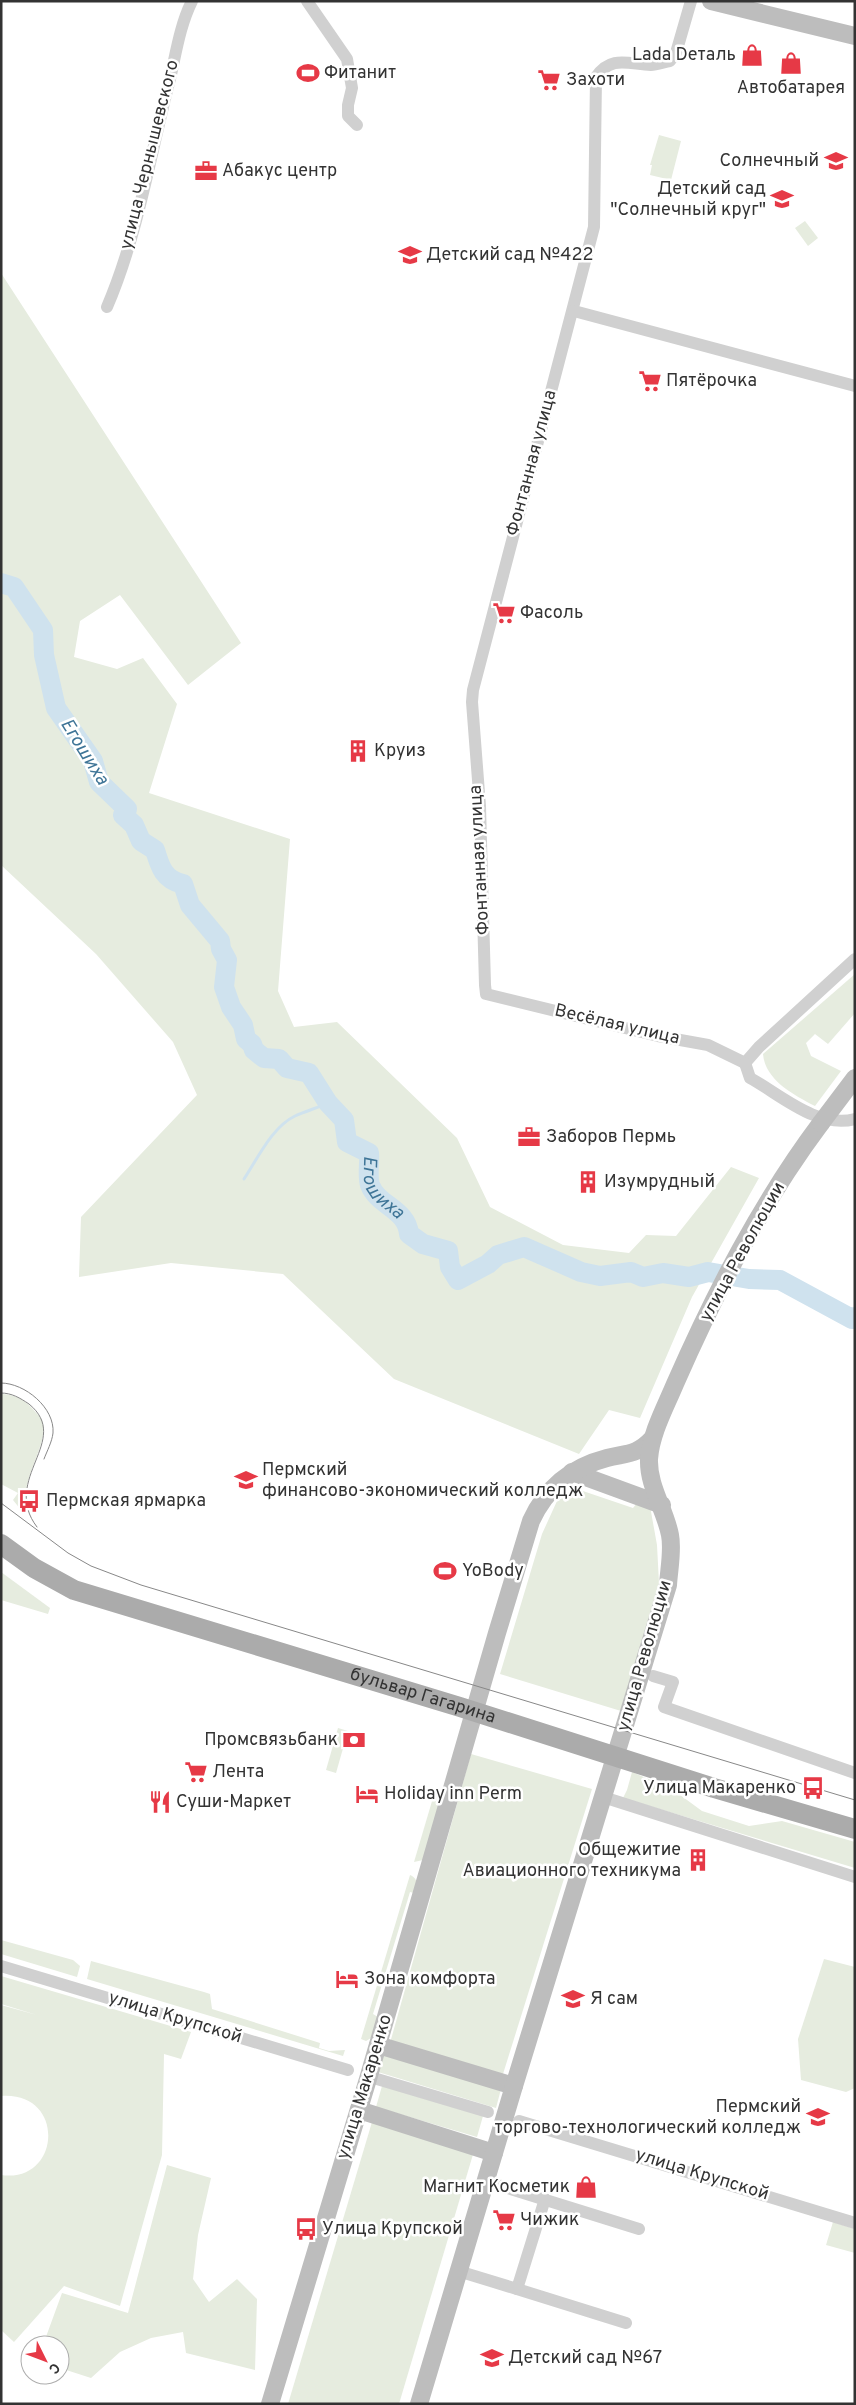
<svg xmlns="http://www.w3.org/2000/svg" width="856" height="2405" viewBox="0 0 856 2405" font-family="Overpass,sans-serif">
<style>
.green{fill:#e6ecdf}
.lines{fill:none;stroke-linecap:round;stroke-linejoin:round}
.stream{stroke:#cfe2ee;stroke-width:3}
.river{stroke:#cfe2ee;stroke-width:20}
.street{stroke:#d0d0d0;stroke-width:12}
.secondary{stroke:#bdbdbd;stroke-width:18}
.primary{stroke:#ababab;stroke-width:20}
.tram{stroke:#888;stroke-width:1}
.secondary-bridge{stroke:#bdbdbd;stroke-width:18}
.labels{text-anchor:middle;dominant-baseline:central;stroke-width:5;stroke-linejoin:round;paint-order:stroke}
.poi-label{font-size:18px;fill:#333;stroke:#fff;text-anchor:start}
.street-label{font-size:18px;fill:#333;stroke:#fff}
.water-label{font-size:19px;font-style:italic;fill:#3f7597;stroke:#fff}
</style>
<rect width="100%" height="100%" fill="#fff"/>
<g class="green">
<polygon points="659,135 681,141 671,180 650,175 652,165 650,165"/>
<polygon points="805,221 818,238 808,246 795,228"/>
<polygon points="1,273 241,643 188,685 120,595 80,621 74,657 117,669 143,658 177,704 149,793 290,839 278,991 294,1027 337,1022 457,1138 490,1207 563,1245 629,1253 646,1235 676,1236 731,1167 759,1178 692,1297 640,1418 609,1410 579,1454 394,1379 283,1274 171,1263 79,1277 81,1217 197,1095 173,1042 96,954 1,865"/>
<path d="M855,974V1013L828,1044L815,1034L806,1043L811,1056L841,1071L815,1106C794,1095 765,1080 763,1054Z"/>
<path d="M1,1394C13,1394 24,1399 32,1408C35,1412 40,1416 42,1420C51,1442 19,1479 26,1509L21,1510L13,1500L18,1493L1,1484Z"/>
<polygon points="577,1489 633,1508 637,1503 650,1506 657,1545 659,1583 621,1711 500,1674 542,1534 557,1501"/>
<polygon points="1,1572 50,1608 48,1614 1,1600"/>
<polygon points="338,1728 348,1731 336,1773 326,1770"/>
<polygon points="471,1754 592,1789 503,2074 390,2043"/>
<polygon points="632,1772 672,1789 702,1811 749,1826 782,1821 855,1842 855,1868 623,1798 627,1790"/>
<polygon points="435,1791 442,1797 423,1860 414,1862"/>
<path d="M410,1875C419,1879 417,1885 414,1893L410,1892L373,2014L378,2017L371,2038L366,2041L361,2039Z"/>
<polygon points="1,1940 73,1960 80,1966 77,1977 1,1954"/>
<polygon points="824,1959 855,1967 855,2088 846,2092 801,2080 798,2039"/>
<polygon points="91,1961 204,1992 210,1994 212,2009 320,2043 319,2048 329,2051 345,2050 343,2056 87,1979"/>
<path d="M1,1976L191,2032L181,2059L164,2054L162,2155L120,2306L64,2286L14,2342L1,2330V2175C61,2184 67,2091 1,2096V2005L37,2015L1,2004Z"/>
<polygon points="383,2054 501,2089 496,2108 378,2072"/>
<polygon points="382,2086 483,2116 477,2137 376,2107"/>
<polygon points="372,2122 474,2151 399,2404 288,2404"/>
<polygon points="167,2165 211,2178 198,2235 193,2279 209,2302 237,2279 257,2299 255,2370 186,2353 183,2332 151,2338 120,2352 91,2378 60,2368 60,2345 43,2345 62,2293 128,2313"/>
<polygon points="833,2222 855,2229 855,2253 826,2245"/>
</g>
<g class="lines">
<path class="stream" d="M244,1179C258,1158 272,1127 295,1116C306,1111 317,1108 328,1103"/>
<path class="river" id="s1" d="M1,583L14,587L43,630L44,655L56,708L93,761L99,782L127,809L123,815L134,825L141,841L155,850C160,867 164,880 183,884L190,905L220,941L221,949L227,960L224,987L231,1007L243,1025L246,1039L252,1044L254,1050L264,1058L279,1059L287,1068L309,1073L328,1103L344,1120L347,1142L369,1153C370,1163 367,1176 370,1185C378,1206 407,1209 409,1234L423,1244L448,1251L450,1267L458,1280L488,1264L498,1255L524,1247L581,1272L600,1276L631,1272L643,1277L663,1273L689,1277L708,1272L749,1279L780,1280L852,1319L855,1317"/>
<g class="street">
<polyline points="307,1 347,59 352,88 348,105 348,116 357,125"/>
<path d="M691,1L676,53L670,61C664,62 657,65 651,65C628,64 611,55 596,77L594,227L473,690L472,702L480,806L485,985L486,994L658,1036L708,1045L745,1063"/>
<path d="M107,307C138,235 150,155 170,79C176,53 180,25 192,1"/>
<polyline points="574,311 855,386"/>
<polyline points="745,1063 759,1047 855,959"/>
<path d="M745,1063L750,1078C781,1095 817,1129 855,1119"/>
<polyline points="653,1676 673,1682 664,1707 855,1773"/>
<polyline points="603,1797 855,1877"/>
<polyline points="1,1966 348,2070"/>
<polyline points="377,2079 488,2112"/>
<polyline points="519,2121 855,2223"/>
<polyline points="485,2181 639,2229"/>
<polyline points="458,2271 517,2289 545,2199"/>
<polyline points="517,2289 626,2323"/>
</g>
<g class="secondary">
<polyline points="711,1 855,36"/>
<polyline points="572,1472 662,1505"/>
<polyline points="378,2045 514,2086"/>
<polyline points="359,2110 494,2153"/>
<path d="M270,2404L368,2079L497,1633L531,1521C546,1488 572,1467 607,1458C627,1453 637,1455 652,1439"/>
<path d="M419,2404L514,2086L668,1585C669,1569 673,1550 670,1535C665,1509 648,1486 649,1459C651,1433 665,1408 675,1384C715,1293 761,1203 821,1123"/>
</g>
<path class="primary" id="s2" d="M1,1544L34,1568L74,1590L460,1707L714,1788L855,1829"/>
<g class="tram">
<path d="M1,1383C25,1383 55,1408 53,1433C52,1442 47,1451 44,1459"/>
<path d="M1,1393C12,1393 20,1398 29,1404C73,1440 0,1479 37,1527"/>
<polyline points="1,1503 68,1553 91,1566 141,1585 855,1800"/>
</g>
<polyline class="secondary-bridge" points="821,1123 855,1078"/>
</g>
<defs>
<symbol id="shop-bare" viewBox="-9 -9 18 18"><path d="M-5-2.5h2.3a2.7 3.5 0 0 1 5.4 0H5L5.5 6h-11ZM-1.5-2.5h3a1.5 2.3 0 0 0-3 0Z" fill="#e63946" stroke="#fff" stroke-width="2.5" paint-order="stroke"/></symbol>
<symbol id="stadium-bare" viewBox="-9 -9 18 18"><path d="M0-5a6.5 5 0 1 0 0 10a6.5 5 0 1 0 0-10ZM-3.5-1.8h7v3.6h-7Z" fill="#e63946" stroke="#fff" stroke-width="2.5" paint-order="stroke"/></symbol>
<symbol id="supermarket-bare" viewBox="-9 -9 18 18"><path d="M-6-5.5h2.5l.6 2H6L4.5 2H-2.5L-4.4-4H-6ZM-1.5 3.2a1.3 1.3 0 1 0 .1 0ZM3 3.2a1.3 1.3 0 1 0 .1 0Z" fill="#e63946" stroke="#fff" stroke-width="2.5" paint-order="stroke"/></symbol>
<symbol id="school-bare" viewBox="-9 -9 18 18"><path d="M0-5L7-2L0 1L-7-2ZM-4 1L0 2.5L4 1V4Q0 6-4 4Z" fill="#e63946" stroke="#fff" stroke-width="2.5" paint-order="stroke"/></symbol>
<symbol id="office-bare" viewBox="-9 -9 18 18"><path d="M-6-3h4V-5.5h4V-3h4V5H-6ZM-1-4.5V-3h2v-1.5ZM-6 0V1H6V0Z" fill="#e63946" stroke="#fff" stroke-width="2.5" paint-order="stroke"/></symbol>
<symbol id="building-bare" viewBox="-9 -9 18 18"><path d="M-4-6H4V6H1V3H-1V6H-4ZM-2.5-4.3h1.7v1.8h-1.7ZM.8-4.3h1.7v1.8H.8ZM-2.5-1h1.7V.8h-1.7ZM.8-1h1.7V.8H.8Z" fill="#e63946" stroke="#fff" stroke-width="2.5" paint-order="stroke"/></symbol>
<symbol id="university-bare" viewBox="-9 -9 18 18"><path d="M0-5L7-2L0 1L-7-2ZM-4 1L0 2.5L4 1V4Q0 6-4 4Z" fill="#e63946" stroke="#fff" stroke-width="2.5" paint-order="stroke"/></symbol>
<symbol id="bus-bare" viewBox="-9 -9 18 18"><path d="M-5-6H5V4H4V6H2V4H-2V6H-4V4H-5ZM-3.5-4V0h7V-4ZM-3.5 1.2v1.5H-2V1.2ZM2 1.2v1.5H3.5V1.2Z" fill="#e63946" stroke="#fff" stroke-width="2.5" paint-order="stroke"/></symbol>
<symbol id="bank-bare" viewBox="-9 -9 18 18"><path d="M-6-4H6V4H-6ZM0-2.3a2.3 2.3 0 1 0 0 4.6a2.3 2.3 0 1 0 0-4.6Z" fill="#e63946" stroke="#fff" stroke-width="2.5" paint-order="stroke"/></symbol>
<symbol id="hotel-bare" viewBox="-9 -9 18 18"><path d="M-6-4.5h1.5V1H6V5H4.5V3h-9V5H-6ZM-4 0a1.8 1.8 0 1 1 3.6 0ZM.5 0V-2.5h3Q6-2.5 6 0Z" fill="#e63946" stroke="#fff" stroke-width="2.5" paint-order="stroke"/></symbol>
<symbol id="restaurant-bare" viewBox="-9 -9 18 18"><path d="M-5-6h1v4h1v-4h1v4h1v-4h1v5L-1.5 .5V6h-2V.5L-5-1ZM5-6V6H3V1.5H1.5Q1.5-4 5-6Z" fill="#e63946" stroke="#fff" stroke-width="2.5" paint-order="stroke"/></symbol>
</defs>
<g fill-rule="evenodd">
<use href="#shop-bare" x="736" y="39" width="32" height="32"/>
<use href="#shop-bare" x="775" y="47" width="32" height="32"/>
<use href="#stadium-bare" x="292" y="57" width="32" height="32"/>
<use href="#supermarket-bare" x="533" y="64" width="32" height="32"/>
<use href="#school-bare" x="820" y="145" width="32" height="32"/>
<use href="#office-bare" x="190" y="155" width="32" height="32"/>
<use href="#school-bare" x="766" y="183" width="32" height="32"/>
<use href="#school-bare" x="394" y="239" width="32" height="32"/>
<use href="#supermarket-bare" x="634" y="365" width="32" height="32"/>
<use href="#supermarket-bare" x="488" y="597" width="32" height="32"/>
<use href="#building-bare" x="342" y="735" width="32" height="32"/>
<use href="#office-bare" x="513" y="1121" width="32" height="32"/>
<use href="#building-bare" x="572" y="1166" width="32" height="32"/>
<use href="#university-bare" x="230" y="1464" width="32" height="32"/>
<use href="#bus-bare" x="13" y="1485" width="32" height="32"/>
<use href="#stadium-bare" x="429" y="1555" width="32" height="32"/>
<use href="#bank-bare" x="338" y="1724" width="32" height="32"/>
<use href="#supermarket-bare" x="180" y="1756" width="32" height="32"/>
<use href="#bus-bare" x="797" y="1772" width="32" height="32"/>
<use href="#hotel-bare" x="351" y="1778" width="32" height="32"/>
<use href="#restaurant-bare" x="144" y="1786" width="32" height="32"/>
<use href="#building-bare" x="682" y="1844" width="32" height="32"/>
<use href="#hotel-bare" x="331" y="1963" width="32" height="32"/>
<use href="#school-bare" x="557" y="1983" width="32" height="32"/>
<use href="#university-bare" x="802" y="2101" width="32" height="32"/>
<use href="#shop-bare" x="570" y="2171" width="32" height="32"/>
<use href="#supermarket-bare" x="488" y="2204" width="32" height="32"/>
<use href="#bus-bare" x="290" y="2213" width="32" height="32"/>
<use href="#school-bare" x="476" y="2342" width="32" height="32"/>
</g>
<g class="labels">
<g class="poi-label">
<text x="736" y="55" text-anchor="end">Lada Dеталь</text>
<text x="324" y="73">Фитанит</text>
<text x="566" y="80">Захоти</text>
<text x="791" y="88" text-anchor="middle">Автобатарея</text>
<text x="819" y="161" text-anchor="end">Солнечный</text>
<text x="222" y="171">Абакус центр</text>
<text x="766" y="189" text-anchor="end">Детский сад<tspan x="766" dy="21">"Солнечный круг"</tspan></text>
<text x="426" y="255">Детский сад №422</text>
<text x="666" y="381">Пятёрочка</text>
<text x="520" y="613">Фасоль</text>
<text x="374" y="751">Круиз</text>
<text x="546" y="1137">Заборов Пермь</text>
<text x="604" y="1182">Изумрудный</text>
<text x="262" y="1470">Пермский<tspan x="262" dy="21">финансово-экономический колледж</tspan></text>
<text x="46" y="1501">Пермская ярмарка</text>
<text x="462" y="1571">YoBody</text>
<text x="338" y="1740" text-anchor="end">Промсвязьбанк</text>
<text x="212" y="1772">Лента</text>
<text x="796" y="1788" text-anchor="end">Улица Макаренко</text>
<text x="384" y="1794">Holiday inn Perm</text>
<text x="176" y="1802">Суши-Маркет</text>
<text x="681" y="1850" text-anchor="end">Общежитие<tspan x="681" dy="21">Авиационного техникума</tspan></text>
<text x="364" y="1979">Зона комфорта</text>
<text x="590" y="1999">Я сам</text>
<text x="801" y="2107" text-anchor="end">Пермский<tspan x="801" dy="21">торгово-технологический колледж</tspan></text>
<text x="570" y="2187" text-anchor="end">Магнит Косметик</text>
<text x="520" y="2220">Чижик</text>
<text x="322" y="2229">Улица Крупской</text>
<text x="508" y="2358">Детский сад №67</text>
</g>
<g class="street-label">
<text transform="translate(150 155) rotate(-76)">улица Чернышевского</text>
<text transform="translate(532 463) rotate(-75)">Фонтанная улица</text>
<text transform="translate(480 860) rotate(-93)">Фонтанная улица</text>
<text transform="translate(617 1025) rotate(13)">Весёлая улица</text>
<text transform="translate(743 1252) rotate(-61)">улица Революции</text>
<text transform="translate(645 1656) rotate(-74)">улица Революции</text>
<text stroke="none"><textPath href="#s2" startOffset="451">бульвар Гагарина</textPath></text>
<text transform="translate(175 2018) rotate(17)">улица Крупской</text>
<text transform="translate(365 2087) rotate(-73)">улица Макаренко</text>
<text transform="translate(702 2175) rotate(17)">улица Крупской</text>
</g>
<g class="water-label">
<text transform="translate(84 752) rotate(58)">Егошиха</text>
<text stroke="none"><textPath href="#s1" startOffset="769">Егошиха</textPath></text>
</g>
</g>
<rect width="856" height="2405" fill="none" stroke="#333333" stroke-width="5"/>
<g transform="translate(45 2360) rotate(132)"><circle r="24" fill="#ffffff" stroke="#adadad"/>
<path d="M0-4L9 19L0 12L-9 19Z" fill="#e63946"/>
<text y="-8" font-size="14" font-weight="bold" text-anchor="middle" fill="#333333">С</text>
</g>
</svg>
